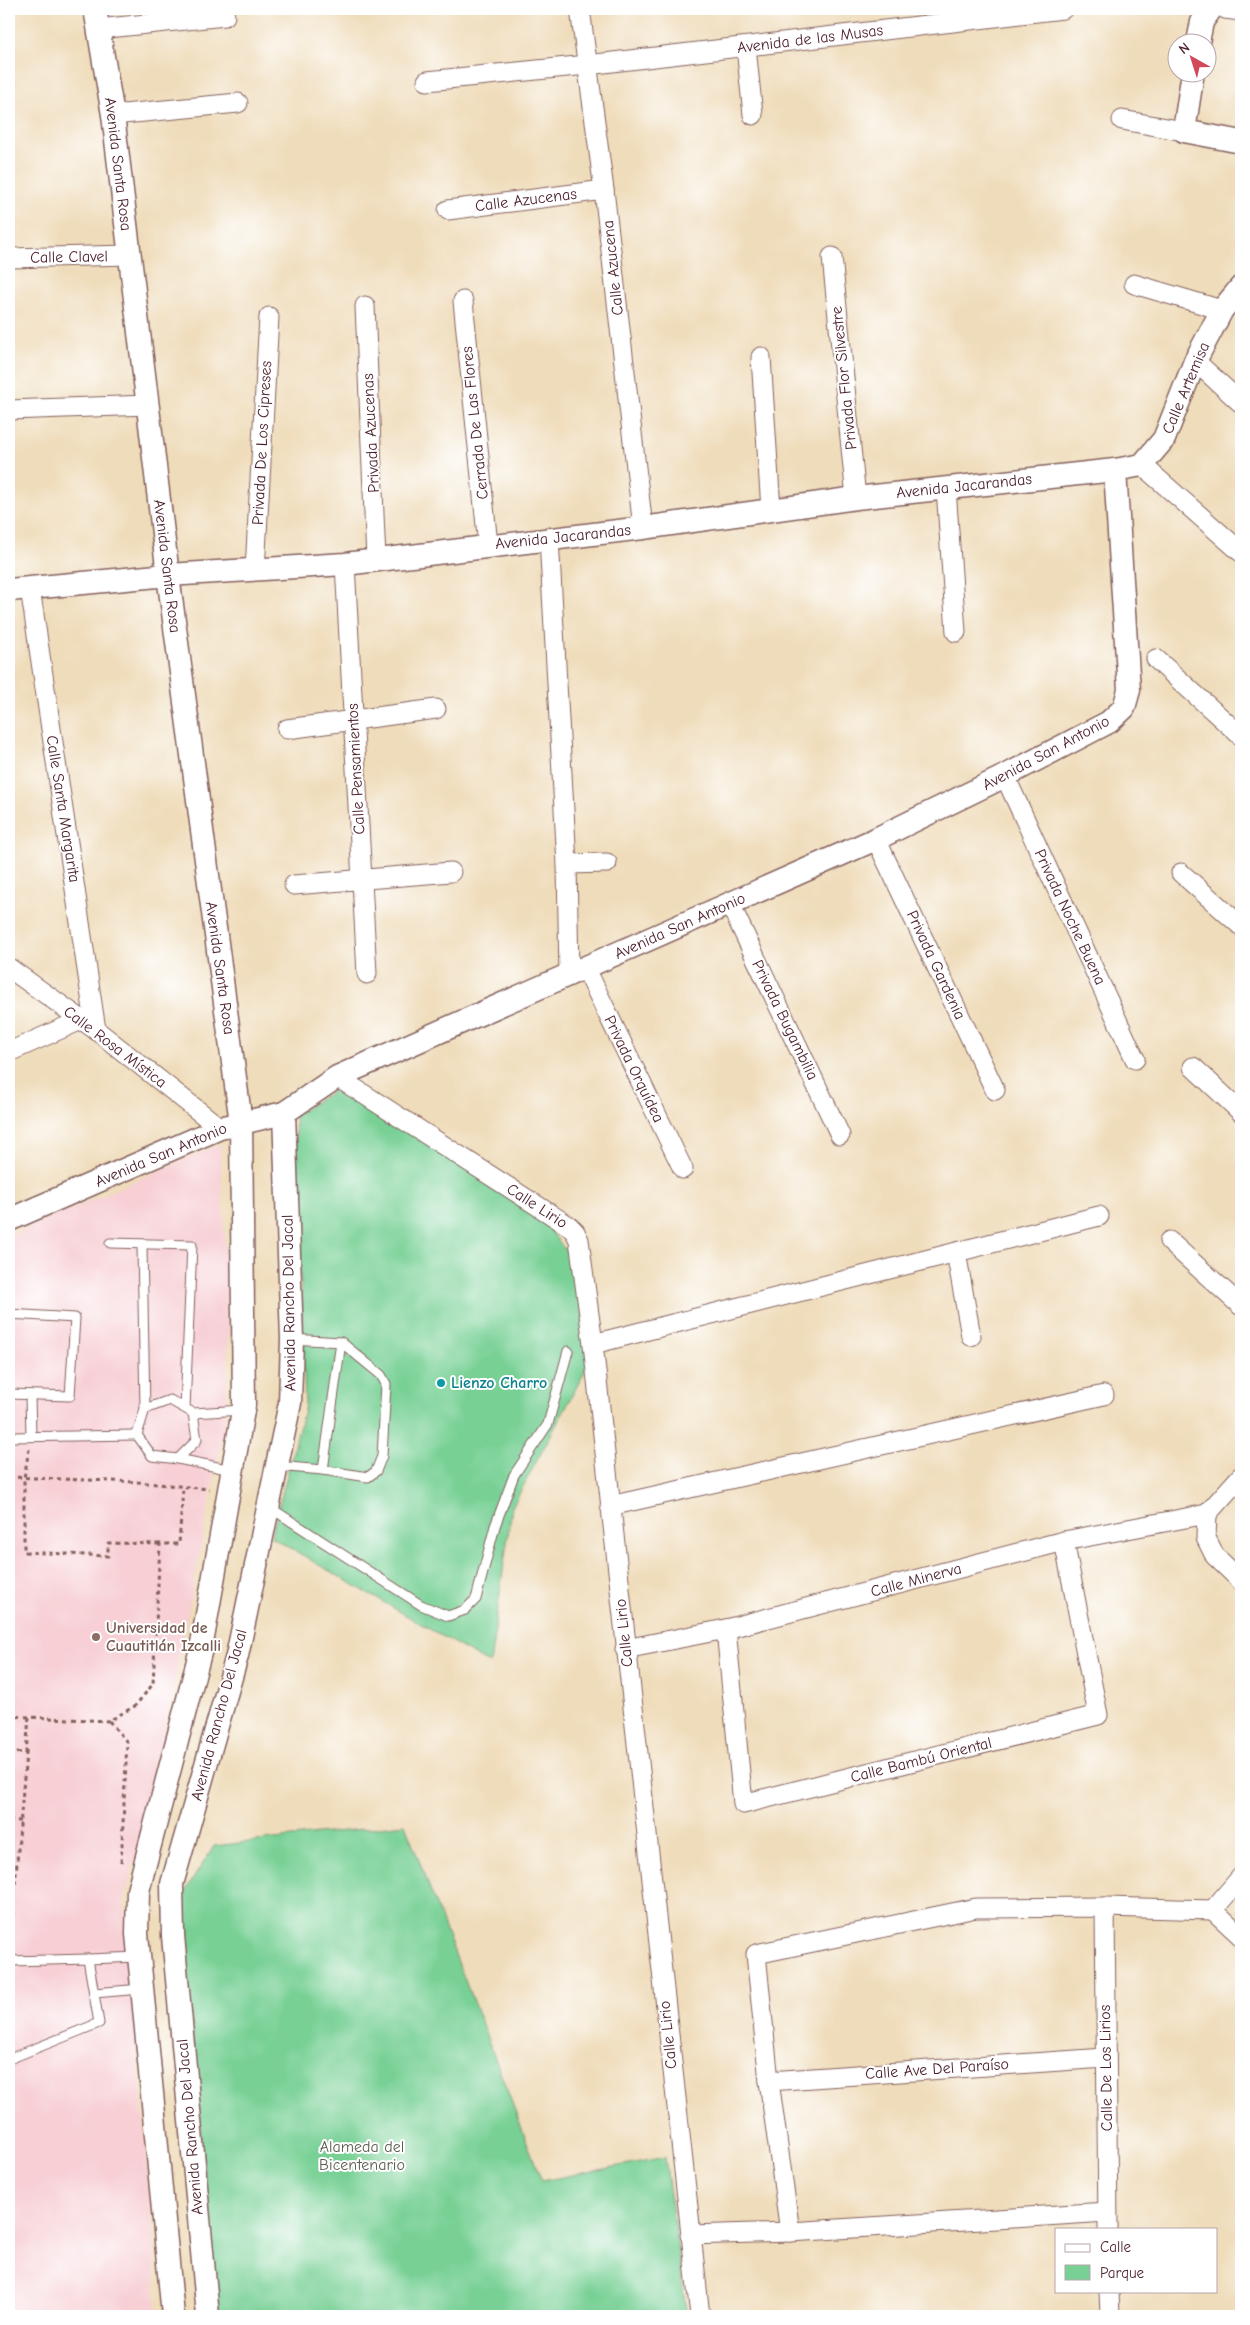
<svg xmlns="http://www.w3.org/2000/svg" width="1250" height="2325" viewBox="0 0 1250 2325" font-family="'Comic Neue',sans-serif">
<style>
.built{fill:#f7cfd4}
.green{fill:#78d095;stroke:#617860}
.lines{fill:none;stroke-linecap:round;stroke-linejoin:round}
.service-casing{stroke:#84615d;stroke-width:11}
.minor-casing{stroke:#84615d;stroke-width:21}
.tertiary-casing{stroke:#84615d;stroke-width:25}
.path{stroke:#84615d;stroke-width:3;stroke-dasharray:4 4;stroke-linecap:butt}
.service{stroke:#fff;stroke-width:9}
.minor{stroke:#fff;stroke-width:19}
.tertiary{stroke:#fff;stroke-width:22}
.culture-dot{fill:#0f9aa8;stroke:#fff;stroke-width:2}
.education-dot{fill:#8d6e63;stroke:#fff;stroke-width:2}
.labels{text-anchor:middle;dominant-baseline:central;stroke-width:4;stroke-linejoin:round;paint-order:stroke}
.street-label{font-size:16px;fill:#4a1f2b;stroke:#fff}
.culture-label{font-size:16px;font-weight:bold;fill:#0d838f;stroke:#fff;text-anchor:start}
.education-label{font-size:16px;font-weight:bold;fill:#785e54;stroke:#fff;text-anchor:start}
.park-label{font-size:16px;fill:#5a5d50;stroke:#fff}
</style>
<rect width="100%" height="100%" fill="#fff"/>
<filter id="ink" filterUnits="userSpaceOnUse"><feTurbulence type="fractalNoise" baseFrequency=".02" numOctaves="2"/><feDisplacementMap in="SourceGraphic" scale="10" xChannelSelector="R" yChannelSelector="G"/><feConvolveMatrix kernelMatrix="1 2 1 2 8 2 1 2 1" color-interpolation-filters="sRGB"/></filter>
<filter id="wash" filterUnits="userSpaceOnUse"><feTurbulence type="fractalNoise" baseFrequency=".0096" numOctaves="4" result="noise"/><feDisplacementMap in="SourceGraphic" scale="20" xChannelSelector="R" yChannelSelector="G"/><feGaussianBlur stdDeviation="1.12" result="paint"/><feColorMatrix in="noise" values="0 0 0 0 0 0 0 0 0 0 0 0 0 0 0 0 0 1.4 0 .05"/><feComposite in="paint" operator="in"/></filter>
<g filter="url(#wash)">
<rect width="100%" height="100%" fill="#efdcba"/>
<polygon class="built" points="220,1144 229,1317 226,1417 154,1786 124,1901 153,2231 157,2316 9,2316 9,1236"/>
<g class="green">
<polygon points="343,1085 531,1206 574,1261 590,1362 512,1507 490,1664 271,1537 305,1405 295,1115"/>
<polygon points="405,1824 542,2181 665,2157 687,2316 216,2316 181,1898 214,1846"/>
</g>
</g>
<g filter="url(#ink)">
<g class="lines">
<defs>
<g id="service">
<polyline points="110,1243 192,1245 185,1408"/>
<polyline points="142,1245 145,1409"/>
<polyline points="9,1314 75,1318 70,1396 9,1394"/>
<polyline points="30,1395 31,1436"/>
<polygon points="170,1400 193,1413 197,1440 178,1459 152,1456 137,1435 145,1409"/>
<polyline points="193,1413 243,1410"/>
<polyline points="9,1437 137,1435"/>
<polyline points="178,1459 232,1470"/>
<polyline points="277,1466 323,1470 341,1342 292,1339"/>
<polyline points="323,1470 368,1477 376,1471 382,1456 386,1384 381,1375 341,1342"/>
<polyline points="269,1507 421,1605 448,1616 465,1610 476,1599 495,1526 514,1475 548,1424 568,1351"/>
<polyline points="88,1959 139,1957"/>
<polyline points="9,1961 88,1959 99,2023 9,2059"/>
<polyline points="94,1993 141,1989"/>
</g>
<g id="minor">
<polyline points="580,9 604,190 643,528"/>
<polyline points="1225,9 1241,11"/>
<polyline points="98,29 225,16"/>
<polyline points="746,47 753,115"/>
<polyline points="427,81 587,65 1063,9"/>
<polyline points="113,115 238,103"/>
<polyline points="1122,120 1184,131"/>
<polyline points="448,210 604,190"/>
<polyline points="832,257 856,498"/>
<polyline points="9,258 130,255"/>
<polyline points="1134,284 1222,310"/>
<polyline points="463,301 488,545"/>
<polyline points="365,306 376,560"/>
<polyline points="761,357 771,510"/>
<polyline points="1195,361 1241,403"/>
<polyline points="9,410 148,405"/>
<polyline points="1142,465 1241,552"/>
<polyline points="946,488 956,632"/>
<polyline points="549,538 567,864 569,976"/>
<polyline points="345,564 367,974"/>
<polyline points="255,570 269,317"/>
<polyline points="30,588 96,1030"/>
<polyline points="1156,659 1241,736"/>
<polyline points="287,729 436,709"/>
<polyline points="1005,776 1135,1059"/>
<polyline points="876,839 995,1090"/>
<polyline points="567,864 607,863"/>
<polyline points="1181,873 1241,926"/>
<polyline points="294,885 451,872"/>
<polyline points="730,904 840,1135"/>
<polyline points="9,968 96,1030 220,1128"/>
<polyline points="586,969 683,1169"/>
<polyline points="9,1052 81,1020"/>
<polyline points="1193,1067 1241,1112"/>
<polyline points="337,1077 569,1226 575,1232 579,1240 593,1344 700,2316"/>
<polyline points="1169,1241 1241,1306"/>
<polyline points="956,1252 971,1336"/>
<polyline points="593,1344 1099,1216"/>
<polyline points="610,1506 1104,1395"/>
<polyline points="1207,1514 1206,1538 1215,1556 1241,1581"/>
<polyline points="1207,1514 1241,1476"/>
<polyline points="726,1629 743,1804 1098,1715 1064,1541"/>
<polyline points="625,1649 726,1629 1064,1541 1207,1514"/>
<polyline points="1105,1907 1108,2229"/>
<polyline points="1213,1910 1241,1877"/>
<polyline points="1213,1910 1241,1936"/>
<polyline points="769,2081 1105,2058"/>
<polyline points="790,2232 769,2081 756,1954 976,1908 1105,1907 1213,1910"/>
<polyline points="690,2235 790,2232 1107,2212"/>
<polyline points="1109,2291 1110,2316"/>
</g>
<g id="tertiary">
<polyline points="95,9 113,115 168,575 241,1123 244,1405 201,1649 138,1891 137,1934 173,2316"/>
<polyline points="1198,42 1202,22 1211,9"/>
<polyline points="1193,72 1184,131 1241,142"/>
<polyline points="9,590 168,575 345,564 643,528 856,498 1115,470 1142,465 1164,439 1195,361 1222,310 1241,287"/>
<polyline points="9,1220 220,1128 284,1113 337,1077 876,839 1005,776 1109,722 1124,708 1129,690 1115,470"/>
<polyline points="208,2316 173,1936 172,1884 237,1656 290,1403 292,1339 284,1113"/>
</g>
</defs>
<use href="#service" class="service-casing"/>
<use href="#minor" class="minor-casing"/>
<use href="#tertiary" class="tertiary-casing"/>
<g class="path">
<polyline points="29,1449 24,1478 24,1552 108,1556 108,1543 160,1544"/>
<polyline points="9,1477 137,1482 209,1489"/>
<polyline points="9,1716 109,1721 135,1706 153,1684 160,1544 179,1544 183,1488"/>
<polyline points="109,1721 127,1742 121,1864"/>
<polyline points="9,1752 26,1753 10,1947"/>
<polyline points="26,1753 29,1717"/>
<polyline points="9,1820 20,1821"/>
</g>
<use href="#service" class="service"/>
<use href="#minor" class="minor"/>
<use href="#tertiary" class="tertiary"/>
</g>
</g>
<circle class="culture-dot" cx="441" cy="1383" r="5"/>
<circle class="education-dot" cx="96" cy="1637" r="5"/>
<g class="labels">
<g class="street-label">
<text transform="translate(810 39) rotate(-7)">Avenida de las Musas</text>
<text transform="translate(118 164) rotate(83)">Avenida Santa Rosa</text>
<text transform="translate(526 200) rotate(-7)">Calle Azucenas</text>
<text transform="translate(69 257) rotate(-1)">Calle Clavel</text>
<text transform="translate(613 268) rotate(-96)">Calle Azucena</text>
<text transform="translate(844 378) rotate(-96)">Privada Flor Silvestre</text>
<text transform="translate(1186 388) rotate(-67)">Calle Artemisa</text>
<text transform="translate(475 423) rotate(-96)">Cerrada De Las Flores</text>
<text transform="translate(371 433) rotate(-93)">Privada Azucenas</text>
<text transform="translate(262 443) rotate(-87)">Privada De Los Cipreses</text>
<text transform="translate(964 486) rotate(-6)">Avenida Jacarandas</text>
<text transform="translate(563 537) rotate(-6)">Avenida Jacarandas</text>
<text transform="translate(167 566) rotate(83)">Avenida Santa Rosa</text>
<text transform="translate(1046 753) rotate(-28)">Avenida San Antonio</text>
<text transform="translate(356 769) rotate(-93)">Calle Pensamientos</text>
<text transform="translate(63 809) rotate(81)">Calle Santa Margarita</text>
<text transform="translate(1070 917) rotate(65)">Privada Noche Buena</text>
<text transform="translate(680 926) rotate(-24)">Avenida San Antonio</text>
<text transform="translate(936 965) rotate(65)">Privada Gardenia</text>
<text transform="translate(220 968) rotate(82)">Avenida Santa Rosa</text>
<text transform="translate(785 1020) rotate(64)">Privada Bugambilia</text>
<text transform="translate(115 1047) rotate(37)">Calle Rosa Mística</text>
<text transform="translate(634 1069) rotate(64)">Privada Orquídea</text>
<text transform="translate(161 1155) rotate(-23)">Avenida San Antonio</text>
<text transform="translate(537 1206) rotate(33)">Calle Lirio</text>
<text transform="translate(289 1303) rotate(-91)">Avenida Rancho Del Jacal</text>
<text transform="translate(916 1580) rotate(-15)">Calle Minerva</text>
<text transform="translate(624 1633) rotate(-96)">Calle Lirio</text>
<text transform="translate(219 1715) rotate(-75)">Avenida Rancho Del Jacal</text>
<text transform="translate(921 1760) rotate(-14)">Calle Bambú Oriental</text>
<text transform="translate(668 2035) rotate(-96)">Calle Lirio</text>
<text transform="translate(1106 2068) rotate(-91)">Calle De Los Lirios</text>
<text transform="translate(937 2069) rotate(-4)">Calle Ave Del Paraíso</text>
<text transform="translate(190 2127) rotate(-95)">Avenida Rancho Del Jacal</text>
</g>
<g class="culture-label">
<text x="451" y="1383">Lienzo Charro</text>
</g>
<g class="education-label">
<text x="106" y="1628">Universidad de<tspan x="106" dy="18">Cuautitlán Izcalli</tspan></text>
</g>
<g class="park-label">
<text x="362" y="2147">Alameda del<tspan x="362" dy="18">Bicentenario</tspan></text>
</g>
</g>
<rect width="1250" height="2325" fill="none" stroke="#fff" stroke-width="30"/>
<rect x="1055" y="2228" width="162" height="65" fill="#ffffff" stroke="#b7a5aa"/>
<rect x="1065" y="2244" width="25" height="8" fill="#ffffff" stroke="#b7a5aa"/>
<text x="1100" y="2252" font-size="15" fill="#4a1f2b">Calle</text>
<rect x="1065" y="2265" width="25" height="15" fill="#78d095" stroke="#b7a5aa"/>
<text x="1100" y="2278" font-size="15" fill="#4a1f2b">Parque</text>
<g transform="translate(1192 58) rotate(321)"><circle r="24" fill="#ffffff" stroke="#b7a5aa"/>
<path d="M0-4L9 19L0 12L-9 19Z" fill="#d1495b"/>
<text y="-8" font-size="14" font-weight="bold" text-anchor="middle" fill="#4a1f2b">N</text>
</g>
</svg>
